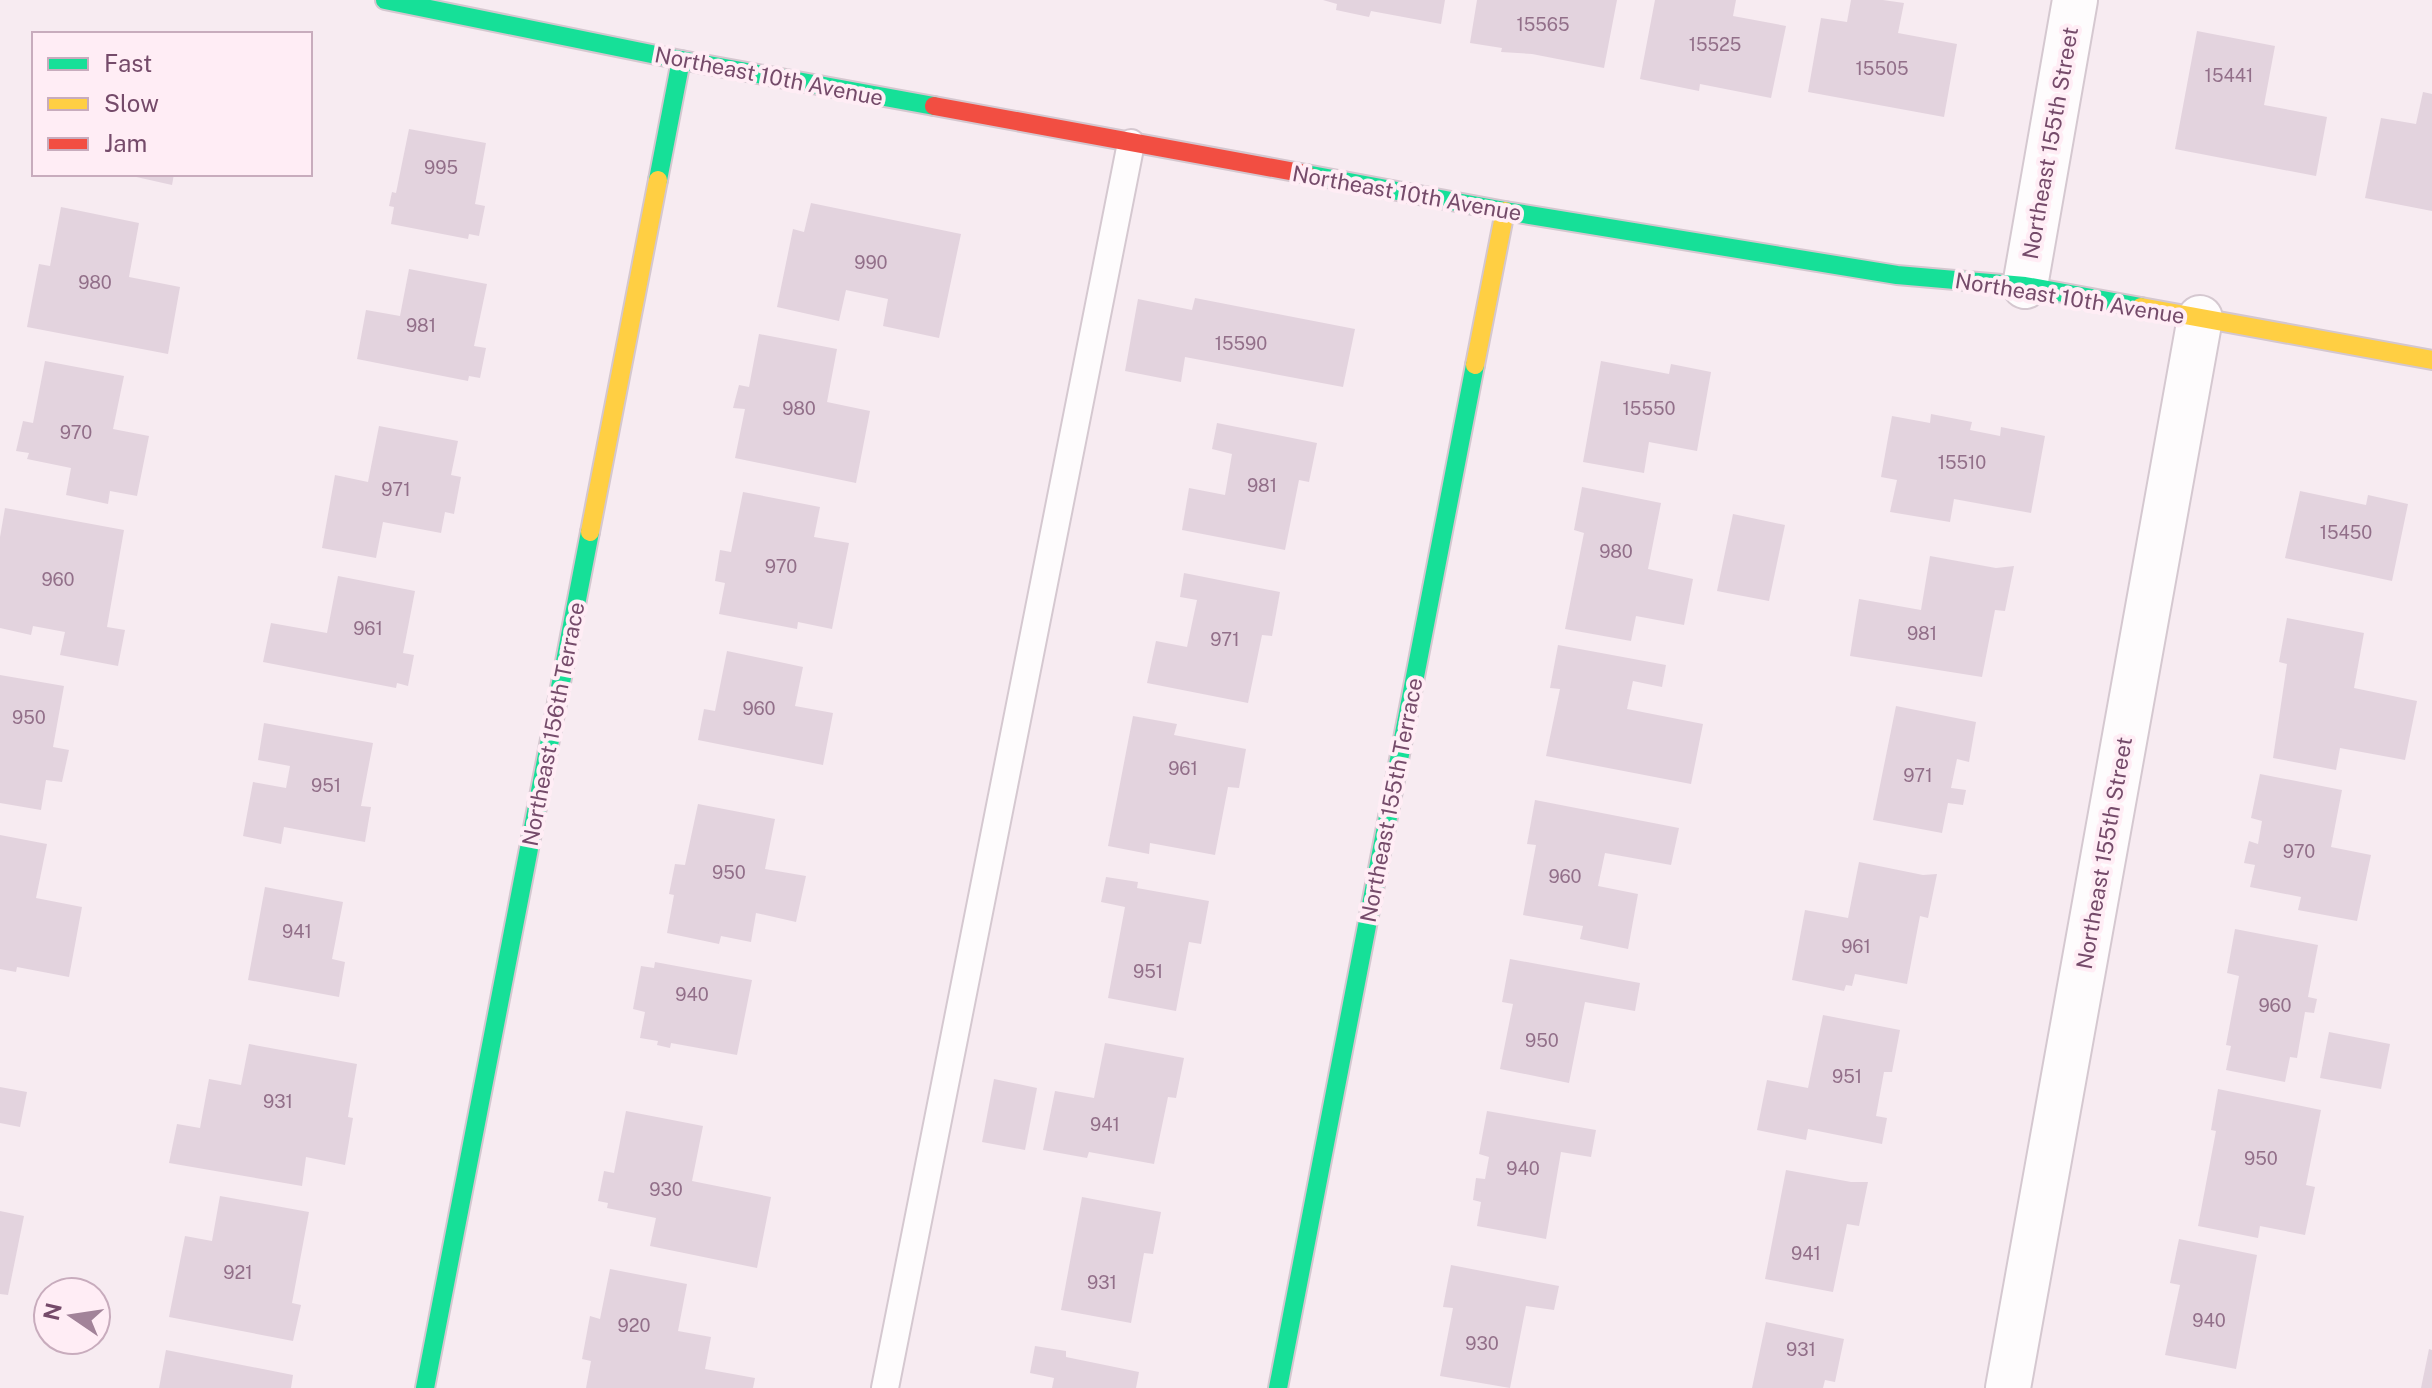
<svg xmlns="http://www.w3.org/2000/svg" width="2432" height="1388" viewBox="0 0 2432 1388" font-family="'Public Sans',sans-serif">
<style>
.building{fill:#e3d3de}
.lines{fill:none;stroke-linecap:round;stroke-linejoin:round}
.lane-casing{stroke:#d5c8d0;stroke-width:30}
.street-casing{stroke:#d5c8d0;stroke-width:48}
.fast-casing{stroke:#d4c7cf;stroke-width:22}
.slow-casing{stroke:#d4c7cf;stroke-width:22}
.jam-casing{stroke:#d4c7cf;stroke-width:22}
.lane{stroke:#fefcfd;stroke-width:26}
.street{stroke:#fefcfd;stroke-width:44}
.fast{stroke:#16e098;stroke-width:18}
.slow{stroke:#ffcf43;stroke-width:18}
.jam{stroke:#f24e42;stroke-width:18}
.labels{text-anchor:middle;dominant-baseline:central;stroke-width:8;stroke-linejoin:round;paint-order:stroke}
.number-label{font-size:18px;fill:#926f89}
.street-label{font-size:22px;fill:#754b6a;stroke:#ffedf5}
</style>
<rect width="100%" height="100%" fill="#f7ebf1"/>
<g class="building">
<polygon points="1323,0 1445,0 1441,24 1371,11 1369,17 1336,10 1337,4"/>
<polygon points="1477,0 1617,0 1604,68 1532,54 1501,52 1502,48 1470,43"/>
<polygon points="1655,0 1736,0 1733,16 1786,26 1771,98 1700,84 1699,91 1640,79"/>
<polygon points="1851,0 1883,0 1904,3 1898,33 1957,44 1944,117 1808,92 1821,18 1847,22"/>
<polygon points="2197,31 2275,46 2264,105 2327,117 2316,176 2175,149"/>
<polygon points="2423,92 2432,94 2432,211 2365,198 2381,118 2416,124"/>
<polygon points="409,129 486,143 475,204 485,206 479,236 469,234 468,239 391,224 394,207 389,206 392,192 396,193"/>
<polygon points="123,174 174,174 172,185"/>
<polygon points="811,203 961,234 939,338 883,326 888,299 846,290 839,321 777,307 793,229 804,232"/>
<polygon points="61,207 139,223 129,277 180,287 168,354 27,327 39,264 50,266"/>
<polygon points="409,269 487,284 474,346 486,348 480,378 469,376 468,381 357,359 366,310 400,316"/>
<polygon points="1195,298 1355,329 1343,387 1185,357 1181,382 1125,371 1138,299 1192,310"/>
<polygon points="759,334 837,349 827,402 870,411 856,483 735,458 745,409 733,408 739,385 749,387"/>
<polygon points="45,361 124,376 113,429 149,436 137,496 110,491 108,504 66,495 71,468 27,459 29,453 16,451 23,421 33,423"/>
<polygon points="1601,361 1669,374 1671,364 1711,372 1697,451 1649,442 1644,473 1583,462"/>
<polygon points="1931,414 1972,422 1970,430 2000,436 2001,427 2045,436 2031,513 1954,499 1950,522 1890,512 1897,480 1881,477 1892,416 1930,423"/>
<polygon points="1217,423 1317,443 1309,482 1299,480 1285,550 1182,530 1189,488 1225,495 1232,454 1212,449"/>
<polygon points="379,426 458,441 451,475 461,477 454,514 445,512 441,533 383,522 376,558 322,548 335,475 368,482"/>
<polygon points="1582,487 1661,503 1648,569 1693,579 1684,625 1636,616 1631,641 1565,629 1584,533 1574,530"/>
<polygon points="2300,491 2366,505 2368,495 2408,504 2392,581 2285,558"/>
<polygon points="743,492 820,507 814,537 849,543 832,629 798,622 797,629 719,614 725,583 715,581 720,550 731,552"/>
<polygon points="5,508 124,530 107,627 125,630 118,666 60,655 65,632 33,626 31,635 0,628 0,537"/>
<polygon points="1733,514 1785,525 1769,601 1717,591"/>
<polygon points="1930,556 1996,568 2014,566 2005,611 1995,610 1982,677 1850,656 1859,599 1921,610"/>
<polygon points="1184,573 1280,592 1272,636 1262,635 1248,703 1147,683 1156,641 1187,647 1197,600 1180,597"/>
<polygon points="338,576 415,591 403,653 414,655 408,686 397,683 396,688 263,662 271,623 327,633"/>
<polygon points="2287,618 2364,633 2354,688 2417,701 2405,760 2340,748 2336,770 2273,758 2287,664 2279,662"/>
<polygon points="1558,645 1666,665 1662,687 1633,681 1627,709 1703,724 1691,784 1546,756 1560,689 1550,688"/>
<polygon points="727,651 803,667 795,706 833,713 823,765 698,740 704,709 715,711"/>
<polygon points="0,675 64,686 53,747 69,750 62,782 46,780 41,810 0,803"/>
<polygon points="1896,706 1976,722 1969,762 1957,759 1951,788 1966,790 1963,805 1948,803 1942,833 1873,820"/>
<polygon points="1133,716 1177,724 1174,735 1246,749 1239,788 1228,787 1215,855 1150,843 1149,854 1108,846"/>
<polygon points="264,723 373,743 361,806 371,807 365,842 284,827 281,844 243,836 253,782 286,788 290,766 258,760"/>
<polygon points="2260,774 2342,790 2331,847 2371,855 2357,921 2298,910 2301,897 2250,887 2255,865 2244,863 2249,841 2258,844 2262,821 2251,818"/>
<polygon points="1535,800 1679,828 1671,865 1605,853 1598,886 1638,894 1628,949 1580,939 1583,926 1523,915 1536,845 1527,844"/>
<polygon points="698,804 775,819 765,869 806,876 796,922 756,913 751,942 721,936 719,944 667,933 674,895 669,894 675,864 685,865"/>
<polygon points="0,835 47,844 36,898 82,907 69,977 17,967 16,972 0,969"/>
<polygon points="1859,862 1923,875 1937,874 1928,918 1920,916 1907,984 1855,974 1852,986 1846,985 1844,991 1792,980 1805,910 1848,918"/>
<polygon points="1106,877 1138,882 1137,888 1209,901 1201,944 1189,942 1176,1011 1108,998 1125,907 1101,902"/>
<polygon points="265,887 343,902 332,959 345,962 339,997 248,980"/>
<polygon points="2235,929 2318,945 2308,997 2317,999 2314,1013 2305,1012 2297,1058 2290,1057 2285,1082 2226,1070 2231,1046 2226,1045 2239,976 2227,973"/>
<polygon points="1510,959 1640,983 1635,1011 1585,1002 1569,1083 1500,1069 1513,1004 1502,1002"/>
<polygon points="655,962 752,980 737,1055 671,1043 670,1048 657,1045 658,1041 640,1038 645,1012 633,1009 641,966 654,968"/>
<polygon points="1823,1015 1900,1030 1892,1072 1884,1072 1876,1116 1887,1118 1882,1144 1808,1129 1806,1140 1757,1130 1767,1080 1808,1088"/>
<polygon points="2329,1032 2390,1044 2381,1089 2320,1078"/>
<polygon points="1105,1043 1184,1058 1176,1098 1168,1097 1154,1164 1089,1152 1087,1158 1043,1150 1055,1091 1094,1098"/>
<polygon points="249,1044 357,1064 348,1117 353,1118 345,1165 306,1157 302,1186 169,1163 177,1124 200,1128 209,1079 241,1085"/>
<polygon points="994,1079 1037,1088 1025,1150 982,1142"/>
<polygon points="0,1087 27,1092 20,1127 0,1123"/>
<polygon points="2218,1089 2321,1110 2306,1185 2315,1187 2305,1235 2260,1226 2258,1238 2198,1226 2216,1131 2211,1130"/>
<polygon points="626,1111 703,1126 692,1181 771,1197 757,1268 650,1246 656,1218 607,1208 608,1203 598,1201 604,1171 614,1173"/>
<polygon points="1487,1111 1596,1130 1591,1157 1561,1152 1546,1239 1477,1226 1481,1202 1473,1200 1476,1178 1485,1179 1489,1157 1479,1154"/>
<polygon points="1786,1170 1851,1182 1868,1182 1859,1226 1847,1224 1833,1292 1765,1279"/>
<polygon points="220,1196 309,1212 292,1303 301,1305 293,1341 169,1317 185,1236 212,1241"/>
<polygon points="1082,1197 1161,1212 1153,1254 1144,1253 1131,1323 1061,1310"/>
<polygon points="0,1211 24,1216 8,1295 0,1294"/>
<polygon points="2179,1239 2257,1255 2236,1369 2165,1355 2180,1285 2170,1283"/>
<polygon points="1451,1265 1559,1286 1554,1310 1526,1306 1510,1388 1440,1376 1453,1308 1443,1307"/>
<polygon points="610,1269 687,1284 678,1331 711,1337 705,1369 755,1378 753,1388 586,1388 591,1361 582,1359 590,1316 600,1319"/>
<polygon points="1766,1322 1844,1339 1835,1382 1825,1380 1823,1388 1752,1388"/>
<polygon points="1035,1346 1066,1351 1066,1357 1139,1372 1136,1388 1052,1388 1054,1378 1030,1373"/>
<polygon points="2429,1349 2432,1350 2432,1388 2421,1388"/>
<polygon points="166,1350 293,1375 291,1388 159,1388"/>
</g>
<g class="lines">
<defs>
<polyline id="lane" points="885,1388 1131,143"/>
<g id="street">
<polyline points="2025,286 2075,0"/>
<polyline points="2008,1388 2200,318"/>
</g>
<g id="fast">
<polyline points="385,0 681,60 934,106"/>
<polyline points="1306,174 1505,211 1897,275 2025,286 2141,307"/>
<polyline points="658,180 681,60"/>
<polyline points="425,1388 590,532"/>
<polyline points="1278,1388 1475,365"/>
</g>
<g id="slow">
<polyline points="2141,307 2432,360"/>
<polyline points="1475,365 1505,211"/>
<polyline points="590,532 658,180"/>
</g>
<polyline id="jam" points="934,106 1306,174"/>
</defs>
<use href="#lane" class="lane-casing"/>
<use href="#street" class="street-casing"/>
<use href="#fast" class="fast-casing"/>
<use href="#slow" class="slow-casing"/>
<use href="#jam" class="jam-casing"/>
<use href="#lane" class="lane"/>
<use href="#street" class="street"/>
<use href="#fast" class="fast"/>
<use href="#slow" class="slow"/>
<use href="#jam" class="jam"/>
</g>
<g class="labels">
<g class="number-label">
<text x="1543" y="24">15565</text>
<text x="1715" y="44">15525</text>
<text x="1882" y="68">15505</text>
<text x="2229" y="75">15441</text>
<text x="441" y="167">995</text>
<text x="871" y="262">990</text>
<text x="95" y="282">980</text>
<text x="421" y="325">981</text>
<text x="1241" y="343">15590</text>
<text x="799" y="408">980</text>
<text x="1649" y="408">15550</text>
<text x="76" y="432">970</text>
<text x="1962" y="462">15510</text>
<text x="1262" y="485">981</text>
<text x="396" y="489">971</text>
<text x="2346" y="532">15450</text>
<text x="1616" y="551">980</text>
<text x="781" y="566">970</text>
<text x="58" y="579">960</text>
<text x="368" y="628">961</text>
<text x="1922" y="633">981</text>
<text x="1225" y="639">971</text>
<text x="759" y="708">960</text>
<text x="29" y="717">950</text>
<text x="1183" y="768">961</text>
<text x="1918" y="775">971</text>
<text x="326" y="785">951</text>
<text x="2299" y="851">970</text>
<text x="729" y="872">950</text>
<text x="1565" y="876">960</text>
<text x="297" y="931">941</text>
<text x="1856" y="946">961</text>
<text x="1148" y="971">951</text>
<text x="692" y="994">940</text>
<text x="2275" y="1005">960</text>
<text x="1542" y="1040">950</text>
<text x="1847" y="1076">951</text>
<text x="278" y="1101">931</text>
<text x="1105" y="1124">941</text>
<text x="2261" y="1158">950</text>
<text x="1523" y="1168">940</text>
<text x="666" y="1189">930</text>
<text x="1806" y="1253">941</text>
<text x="238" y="1272">921</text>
<text x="1102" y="1282">931</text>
<text x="2209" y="1320">940</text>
<text x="634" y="1325">920</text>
<text x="1482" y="1343">930</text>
<text x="1801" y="1349">931</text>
</g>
<g class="street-label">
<text transform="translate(769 76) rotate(11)">Northeast 10th Avenue</text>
<text transform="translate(2050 143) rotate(-80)">Northeast 155th Street</text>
<text transform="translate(1407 193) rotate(10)">Northeast 10th Avenue</text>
<text transform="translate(2070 298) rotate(9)">Northeast 10th Avenue</text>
<text transform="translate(553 724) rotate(-79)">Northeast 156th Terrace</text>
<text transform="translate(1391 800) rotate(-79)">Northeast 155th Terrace</text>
<text transform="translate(2104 853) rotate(-80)">Northeast 155th Street</text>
</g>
</g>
<rect x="32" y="32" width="280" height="144" fill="#ffedf5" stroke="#c8acbd" stroke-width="2"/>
<rect x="48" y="58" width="40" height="12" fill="#16e098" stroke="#c8acbd" stroke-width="2"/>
<text x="104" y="72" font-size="24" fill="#754b6a">Fast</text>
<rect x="48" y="98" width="40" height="12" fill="#ffcf43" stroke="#c8acbd" stroke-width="2"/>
<text x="104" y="112" font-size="24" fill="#754b6a">Slow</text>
<rect x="48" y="138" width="40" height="12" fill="#f24e42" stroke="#c8acbd" stroke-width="2"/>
<text x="104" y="152" font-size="24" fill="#754b6a">Jam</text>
<g transform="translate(72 1316) rotate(283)"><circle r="38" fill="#ffedf5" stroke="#c8acbd" stroke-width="2"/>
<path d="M0-6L14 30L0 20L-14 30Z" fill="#a28399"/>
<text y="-12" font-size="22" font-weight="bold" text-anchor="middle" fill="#754b6a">N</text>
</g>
</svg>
